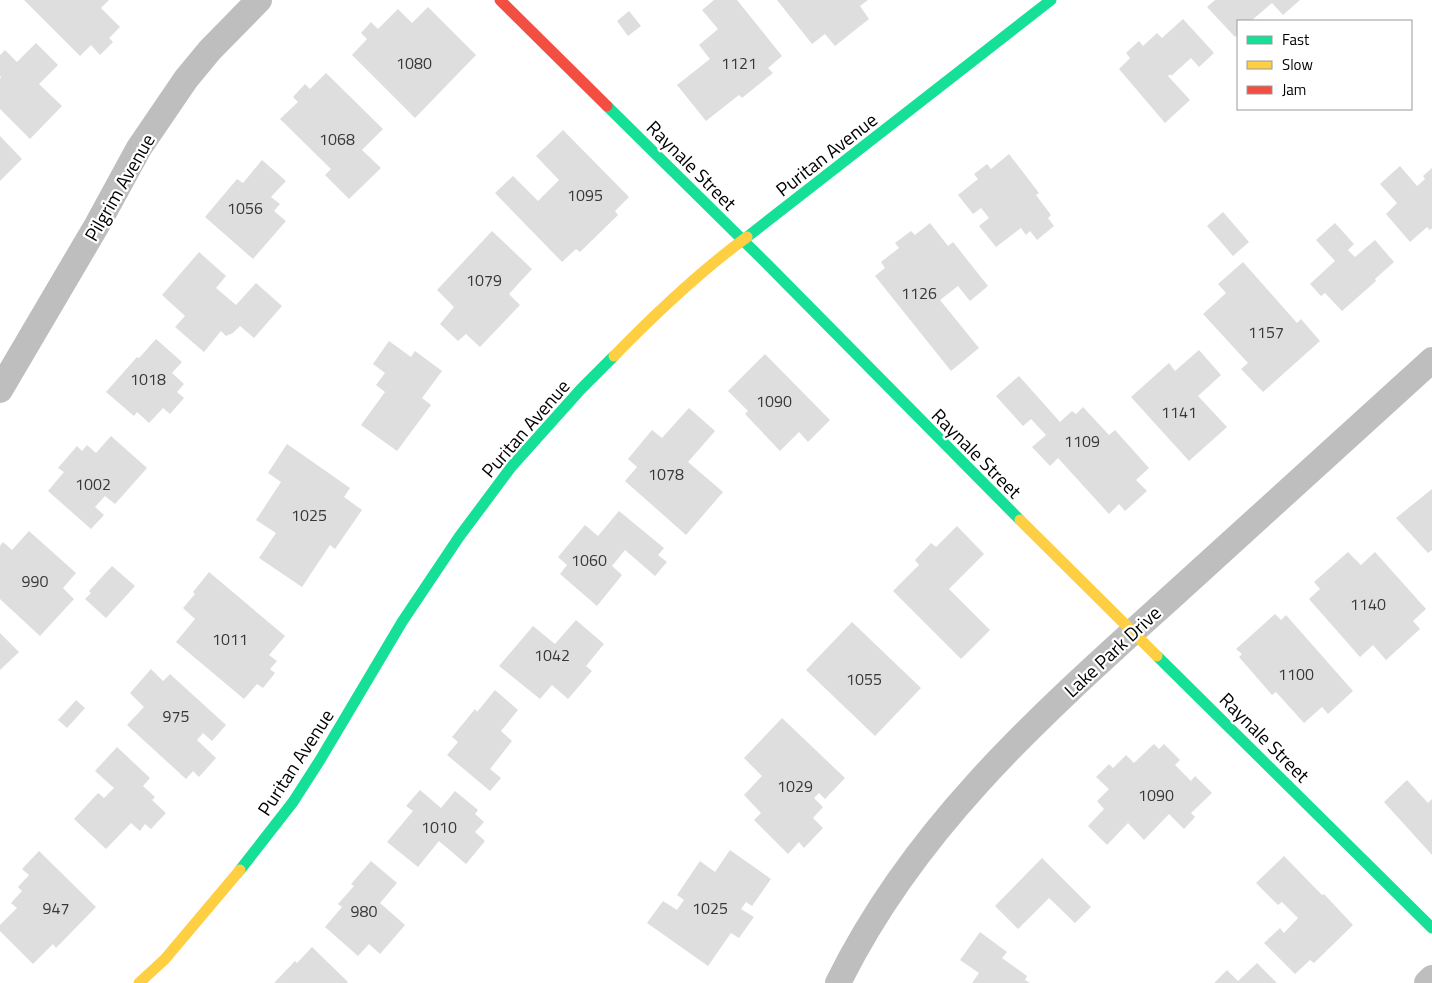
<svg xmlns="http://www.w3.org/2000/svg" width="1432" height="983" viewBox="0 0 1432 983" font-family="'Titillium Web',sans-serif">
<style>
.building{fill:#dedede}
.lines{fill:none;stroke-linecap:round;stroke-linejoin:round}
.street{stroke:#bebebe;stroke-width:26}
.fast{stroke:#16e098;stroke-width:11}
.slow{stroke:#ffcf43;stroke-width:11}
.jam{stroke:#f24e42;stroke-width:11}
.labels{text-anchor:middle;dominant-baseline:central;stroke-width:4.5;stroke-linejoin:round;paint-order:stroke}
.number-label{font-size:16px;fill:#383838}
.street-label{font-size:19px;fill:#000;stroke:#fff}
</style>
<rect width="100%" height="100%" fill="#fff"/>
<g class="building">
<polygon points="24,0 109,0 101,8 120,27 109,38 113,42 100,55 91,45 80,56"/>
<polygon points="714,0 737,0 782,56 768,68 773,73 742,98 739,95 706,121 677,85 710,59 699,45 718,29 702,10"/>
<polygon points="777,0 868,0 860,6 869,19 835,46 825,34 812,44"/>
<polygon points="1215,0 1300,0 1283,15 1272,3 1251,21 1238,21 1238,33 1235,37 1207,7"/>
<polygon points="428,7 476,55 415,118 352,55 367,39 361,33 371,22 378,29 398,9 412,23"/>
<polygon points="629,11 641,26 628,36 617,21"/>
<polygon points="1183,19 1214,53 1199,67 1191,58 1171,76 1170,74 1168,76 1190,100 1165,123 1119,69 1130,58 1126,53 1139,41 1143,46 1157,33 1162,38"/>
<polygon points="36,43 58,65 39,84 62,106 30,139 0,109 0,79 1,77 0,76 0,55 5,50 17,62"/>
<polygon points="326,73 383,129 362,150 381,168 349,199 325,175 331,169 280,119 298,102 293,97 305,84 310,89"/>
<polygon points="563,130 629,197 615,211 618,215 580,252 576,249 562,262 495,193 513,176 538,201 559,180 536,156"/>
<polygon points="0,136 22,159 0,181"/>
<polygon points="1009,154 1039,193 1036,195 1051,215 1048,218 1054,226 1037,240 1030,231 1026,235 1021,228 996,247 979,226 989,218 981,208 973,214 958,195 978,179 974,174 987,164 991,169"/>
<polygon points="262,160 286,181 271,197 280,204 274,211 286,221 253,259 205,217 237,179 243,183"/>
<polygon points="1400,166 1417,186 1425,179 1423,176 1432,168 1432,228 1430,230 1427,227 1410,242 1386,214 1397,203 1380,184"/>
<polygon points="1223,212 1249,242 1233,256 1207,226"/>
<polygon points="930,223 948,246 953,242 988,286 970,301 958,286 940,300 979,348 951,371 875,276 885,268 881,262 899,248 895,243 911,231 915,235"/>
<polygon points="1335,223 1354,244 1348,250 1355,257 1375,240 1394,262 1375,279 1376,281 1342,311 1325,293 1321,296 1310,284 1335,261 1316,240"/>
<polygon points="492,231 532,269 509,294 520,305 480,347 466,334 458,341 440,324 454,307 437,290"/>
<polygon points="199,252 226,276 216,288 236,305 256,283 282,306 254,338 240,326 233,333 226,336 221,331 204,352 175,327 185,316 162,295"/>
<polygon points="1243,262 1297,323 1301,319 1320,341 1263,392 1241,369 1248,363 1203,314 1226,293 1218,284"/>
<polygon points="156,339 182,362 172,373 184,384 177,392 184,398 170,414 163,408 149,423 137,412 134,416 106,392 137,357 139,358"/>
<polygon points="389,341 411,357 415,351 442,371 422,398 431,405 397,451 361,425 385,392 376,385 385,373 373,364"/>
<polygon points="1199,350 1221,375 1198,396 1227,427 1189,461 1131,397 1169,363 1175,371"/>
<polygon points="765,354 830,420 808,442 799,432 780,451 745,414 748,411 728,391"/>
<polygon points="1019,376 1060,422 1072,411 1076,414 1083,407 1109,435 1115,430 1149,468 1136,480 1147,491 1125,511 1119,504 1109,514 1058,458 1050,466 1032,447 1046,435 1031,419 1023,426 996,396"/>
<polygon points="689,408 715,431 688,462 723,492 686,535 625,481 637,467 628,459 652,430 662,438"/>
<polygon points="111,436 147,468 115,504 105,496 95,507 104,515 91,529 48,491 64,472 58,468 77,446 82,451 87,445 96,453"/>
<polygon points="287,444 350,488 344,497 362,510 335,549 330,545 302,587 259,558 276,533 256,520 281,482 268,473"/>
<polygon points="1432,489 1432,550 1428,553 1396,518"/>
<polygon points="619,511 664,548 658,555 667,562 655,576 625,550 612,566 622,575 597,606 560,574 567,565 558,557 585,525 598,536"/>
<polygon points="957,526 984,554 949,589 990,630 961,659 893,591 919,565 915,560 931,543 936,547"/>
<polygon points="29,531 76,573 63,588 74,599 40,636 0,599 0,546 3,542 12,550"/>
<polygon points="1348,552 1361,565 1375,552 1426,609 1413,621 1420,629 1386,660 1373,645 1360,657 1309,599 1320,589 1314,582"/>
<polygon points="112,566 135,586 106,618 85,599 91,593 89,591"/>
<polygon points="209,572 285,636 269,655 277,661 270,669 275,673 263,688 257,684 244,699 176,642 195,619 183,608 195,594 193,592"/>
<polygon points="1275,614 1281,620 1286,615 1353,691 1328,714 1322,707 1304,723 1276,692 1272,695 1239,657 1242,654 1236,649"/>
<polygon points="576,620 604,644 586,666 592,671 568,699 552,685 540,699 499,666 533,626 555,644"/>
<polygon points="852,622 921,688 875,736 806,670"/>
<polygon points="0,633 19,652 0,670"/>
<polygon points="151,669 163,681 170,674 226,725 212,741 203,733 197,740 216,758 199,777 193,771 186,779 127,725 144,707 130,693"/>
<polygon points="495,690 518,710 501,731 512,741 490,769 501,778 490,791 447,755 458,742 452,737 475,709 477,712"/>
<polygon points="76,700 85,708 67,728 58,720"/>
<polygon points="782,718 845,778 825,799 819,793 814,798 823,807 813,818 823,828 804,848 799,842 788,854 754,820 761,813 744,795 762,776 744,758"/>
<polygon points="1154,744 1159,749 1164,744 1180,760 1175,765 1191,781 1195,776 1212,793 1191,813 1195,817 1184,829 1169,814 1144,840 1128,823 1107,845 1088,826 1104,809 1097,801 1109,789 1096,777 1109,764 1113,768 1126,755 1134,763"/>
<polygon points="117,747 150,778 143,786 155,797 152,800 166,813 151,829 145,824 140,831 131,823 106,849 74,819 98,793 104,798 114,788 95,771"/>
<polygon points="1407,780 1428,803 1432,799 1432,855 1384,802"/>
<polygon points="420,790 441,808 455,791 478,810 475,814 484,822 475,832 485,841 466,864 439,841 418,867 387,842 413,811 406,806"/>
<polygon points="730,850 771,879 752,906 746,902 741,909 754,917 739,938 731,933 708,966 647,923 663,901 677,910 684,900 677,895 700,861 715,872"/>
<polygon points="39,851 96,907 56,948 53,944 33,964 0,931 0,925 17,908 11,903 22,891 18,887 29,875 22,869"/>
<polygon points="1284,856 1322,895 1324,894 1353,925 1314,963 1310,960 1295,974 1264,943 1280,928 1284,933 1298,918 1282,902 1278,905 1256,883"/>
<polygon points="1042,858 1091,907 1075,923 1049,898 1018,929 995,906"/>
<polygon points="371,861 397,883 380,903 405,925 380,954 369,944 358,956 325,927 342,907 338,904 354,886 351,884"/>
<polygon points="980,932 1007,952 1002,958 1027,976 1025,980 1030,983 972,983 979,973 960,960"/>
<polygon points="312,947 348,982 347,983 274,983 295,961 297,963"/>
<polygon points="1257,963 1277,983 1214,983 1227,970 1238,981"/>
</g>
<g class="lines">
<g class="street">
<polyline points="0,390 97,225 139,148 186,79 210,50 259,0"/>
<path d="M838,983C915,826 1041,715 1168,600C1256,520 1344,440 1432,360"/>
<polyline points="1427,983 1432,978"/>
</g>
<g class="fast">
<polyline points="607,106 768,265 1020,520"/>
<polyline points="747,237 1051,0"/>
<polyline points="1157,656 1432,928"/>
<polyline points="240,870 293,802 320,760 402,622 459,537 512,466 581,389 614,356"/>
</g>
<g class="slow">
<path d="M614,356C656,313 699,272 747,237"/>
<polyline points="1020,520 1157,656"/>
<polyline points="139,983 165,959 240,870"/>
</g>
<polyline class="jam" points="500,0 607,106"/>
</g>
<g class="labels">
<g class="number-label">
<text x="414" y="63">1080</text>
<text x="739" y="63">1121</text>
<text x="337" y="139">1068</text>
<text x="585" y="195">1095</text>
<text x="245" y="208">1056</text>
<text x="484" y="280">1079</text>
<text x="919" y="293">1126</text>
<text x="1266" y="332">1157</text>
<text x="148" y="379">1018</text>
<text x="774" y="401">1090</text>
<text x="1179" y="412">1141</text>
<text x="1082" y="441">1109</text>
<text x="666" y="474">1078</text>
<text x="93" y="484">1002</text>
<text x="309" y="515">1025</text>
<text x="589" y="560">1060</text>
<text x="35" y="581">990</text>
<text x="1368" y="604">1140</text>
<text x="230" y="639">1011</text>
<text x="552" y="655">1042</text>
<text x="1296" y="674">1100</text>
<text x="864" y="679">1055</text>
<text x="176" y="716">975</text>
<text x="795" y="786">1029</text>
<text x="1156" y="795">1090</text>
<text x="439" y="827">1010</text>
<text x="56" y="908">947</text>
<text x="710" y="908">1025</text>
<text x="364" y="911">980</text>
</g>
<g class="street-label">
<text transform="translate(826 154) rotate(-38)">Puritan Avenue</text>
<text transform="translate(692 165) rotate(45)">Raynale Street</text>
<text transform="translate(119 187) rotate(-60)">Pilgrim Avenue</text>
<text transform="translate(525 428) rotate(-49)">Puritan Avenue</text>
<text transform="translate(977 453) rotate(45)">Raynale Street</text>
<text transform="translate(1112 651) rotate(-43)">Lake Park Drive</text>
<text transform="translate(1265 737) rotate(45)">Raynale Street</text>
<text transform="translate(295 762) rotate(-57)">Puritan Avenue</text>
</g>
</g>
<rect x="1237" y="20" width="175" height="90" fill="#ffffff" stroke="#999999"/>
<rect x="1247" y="36" width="25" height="8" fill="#16e098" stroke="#999999"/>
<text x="1282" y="45" font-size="15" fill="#000000">Fast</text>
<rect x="1247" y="61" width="25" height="8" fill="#ffcf43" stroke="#999999"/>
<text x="1282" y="70" font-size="15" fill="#000000">Slow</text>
<rect x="1247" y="86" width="25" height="8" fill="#f24e42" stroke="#999999"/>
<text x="1282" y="95" font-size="15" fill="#000000">Jam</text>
</svg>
